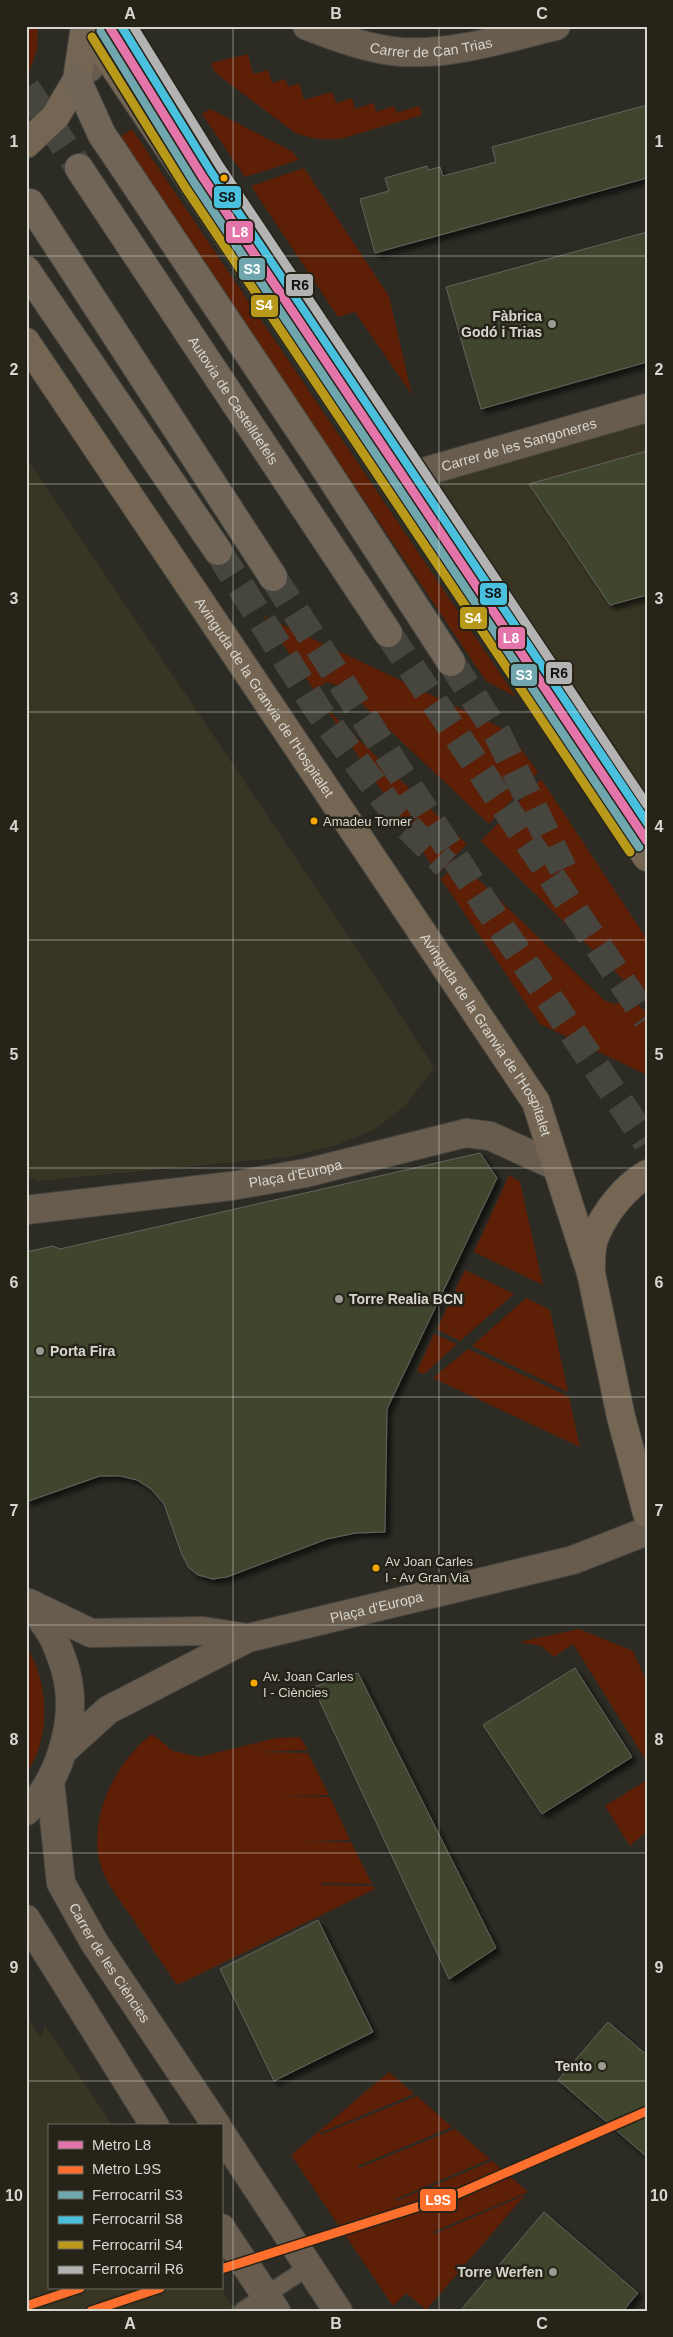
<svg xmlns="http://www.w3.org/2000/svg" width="673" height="2337" viewBox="0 0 673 2337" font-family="Helvetica,sans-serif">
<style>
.built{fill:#393525}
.green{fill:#5e1f07}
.building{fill:#41452f;stroke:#64645f;filter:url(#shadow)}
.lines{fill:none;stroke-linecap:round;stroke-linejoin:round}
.highway-tunnel{stroke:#46453e;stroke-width:28;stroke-dasharray:28 14;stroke-linecap:butt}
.lane-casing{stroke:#474640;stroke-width:19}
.street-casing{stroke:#474640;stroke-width:30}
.secondary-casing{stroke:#474640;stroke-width:30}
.highway-casing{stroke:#474640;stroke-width:30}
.lane{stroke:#685c4e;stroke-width:16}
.street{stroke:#685c4e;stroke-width:28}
.secondary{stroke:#756654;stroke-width:28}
.highway{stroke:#706557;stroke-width:28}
.rail-1-casing{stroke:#262318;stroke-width:12}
.rail-2-casing{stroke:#262318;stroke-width:12}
.rail-3-casing{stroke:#262318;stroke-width:12}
.rail-4-casing{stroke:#262318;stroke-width:12}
.rail-1{stroke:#70a6ad;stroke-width:9}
.rail-2{stroke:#49c0de;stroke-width:9}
.rail-3{stroke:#b9991a;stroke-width:9}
.rail-4{stroke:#b3b3b3;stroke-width:9}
.metro-1-casing{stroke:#262318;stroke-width:12}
.metro-2-casing{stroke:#262318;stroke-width:12}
.metro-1{stroke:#e375ab;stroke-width:9}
.metro-2{stroke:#fe6f2d;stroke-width:9}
.grid{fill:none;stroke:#d8d7cf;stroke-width:1;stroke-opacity:0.55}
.bus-dot{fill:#f7a600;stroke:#262318;stroke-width:2}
.poi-dot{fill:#9c9b93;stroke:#262318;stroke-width:2}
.labels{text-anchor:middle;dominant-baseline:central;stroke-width:5;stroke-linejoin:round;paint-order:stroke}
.bus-label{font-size:13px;fill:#d8d7cf;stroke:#262318;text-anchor:start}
.street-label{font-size:14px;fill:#d8d7cf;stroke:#262318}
.poi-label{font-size:14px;font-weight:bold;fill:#d8d7cf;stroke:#262318;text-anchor:end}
.line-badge{stroke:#262318;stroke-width:2}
.badge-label{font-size:14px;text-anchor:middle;font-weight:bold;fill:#fff}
.pale-badge-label{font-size:14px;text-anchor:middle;font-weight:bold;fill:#111}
.neatline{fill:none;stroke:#d8d7cf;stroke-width:2}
.grid-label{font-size:16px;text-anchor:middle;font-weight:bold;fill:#d8d7cf}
</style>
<defs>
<filter id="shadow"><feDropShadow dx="4.5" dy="4.5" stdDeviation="2.5" flood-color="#0009"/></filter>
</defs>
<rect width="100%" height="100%" fill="#2c2b24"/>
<g class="built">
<polygon points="647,420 647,825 436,510 432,496 436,485 443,480"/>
<polygon points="26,457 359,952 434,1067 406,1105 374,1130 334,1146 287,1157 37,1181 35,1179 26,1179"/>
<polygon points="26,2015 41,2038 45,2025 113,2126 49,2126 49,2288 221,2288 236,2311 26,2311"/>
</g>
<g class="green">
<polygon points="26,26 38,26 37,50 26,80"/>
<path d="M248,54L253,74L268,70L272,83L285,79L288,87L299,83L304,100L332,92L336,103L352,98L355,109L374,103L376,112L394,106L397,113L419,106L422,115L340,139C323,140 310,139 294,132L222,78L214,71L211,63Z"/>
<polygon points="210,109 291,151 299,160 245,177 202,114"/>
<polygon points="132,129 516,697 486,681 125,145 120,137"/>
<polygon points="304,168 389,296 412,395 355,312 338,317 251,186"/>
<polygon points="264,616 508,731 538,772 489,824 345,688 327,682 314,690"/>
<polygon points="325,707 467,844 438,874"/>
<polygon points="541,779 647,939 647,1003 481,841"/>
<path d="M459,861L604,1000C613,1005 624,1006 630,997L647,1013V1075L540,1024L441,879Z"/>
<polygon points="509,1175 520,1182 543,1285 474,1252"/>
<polygon points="465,1270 514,1294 460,1341 437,1329"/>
<polygon points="526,1298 550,1310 568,1392 472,1346"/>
<polygon points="434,1334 457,1344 424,1374 417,1371"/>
<polygon points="468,1349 569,1397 580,1447 433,1378"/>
<polygon points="579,1629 633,1651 647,1682 647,1762 573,1644 554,1657 541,1646 519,1642"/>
<path d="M26,1646C49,1682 52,1737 26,1774Z"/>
<path d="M152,1734L173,1751L199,1757L276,1738L300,1737L308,1750L256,1752L308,1753L329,1795L278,1796L330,1797L350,1840L300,1842H351L372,1884L322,1883L321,1885L373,1886L375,1889L177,1985C160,1960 144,1936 128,1912C119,1899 107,1884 102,1869C85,1822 115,1762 152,1734Z"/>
<polygon points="647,1780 647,1831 630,1846 605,1806"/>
<polygon points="389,2072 414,2094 320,2133 320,2135 417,2096 452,2127 358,2166 359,2168 455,2129 490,2159 396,2199 396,2201 492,2161 528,2192 433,2232 434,2234 525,2195 426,2310 406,2293 393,2306 291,2155"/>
</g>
<g class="building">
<polygon points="647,105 647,178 375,253 360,199 389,191 385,178 427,166 428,170 440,167 443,176 496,162 492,147"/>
<polygon points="647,232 647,362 481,409 446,287"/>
<polygon points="647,451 647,595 610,605 529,484"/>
<polygon points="480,1153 497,1178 387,1409 385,1532 356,1533 327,1539 227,1577 213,1579 198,1575 189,1568 182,1555 164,1504 151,1489 137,1480 120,1476 100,1476 26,1502 26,1252 53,1246 60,1249"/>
<polygon points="575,1668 632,1757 542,1814 483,1725"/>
<polygon points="358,1673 496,1948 449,1979 313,1687"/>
<polygon points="318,1920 373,2032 274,2081 220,1969"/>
<polygon points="608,2022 647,2055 647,2157 558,2080"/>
<polygon points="544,2212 638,2293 623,2311 460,2311"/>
</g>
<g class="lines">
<g class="highway-tunnel">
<polyline points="26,88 79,168"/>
<polyline points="218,551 318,710 397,816 446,865"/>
<polyline points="273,577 487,907 647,1142"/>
<polyline points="388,633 647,1019"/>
<polyline points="451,662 498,735 563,869"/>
</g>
<defs>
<polyline id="lane" points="242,2311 310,2266"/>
<g id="street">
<path id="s1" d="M307,26C337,37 370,50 402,52C454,55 506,38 556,26"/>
<polyline points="89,68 126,26"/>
<path id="s2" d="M392,481L647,408"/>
<path id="s3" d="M26,1210L231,1186L306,1173L466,1133L490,1136L556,1166"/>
<polyline points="31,1604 91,1633 203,1631 248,1638"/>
<path id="s4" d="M64,1750L108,1710L248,1638L573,1560L647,1531"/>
<path id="s5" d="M50,1781L61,1883L94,1942L217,2126"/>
<path d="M26,1811C59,1783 76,1723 68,1681C66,1668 60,1653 55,1641C49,1628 38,1615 29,1603"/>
<polyline points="26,1919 155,2126"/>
<polyline points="221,2133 338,2311"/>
<polyline points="221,2228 276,2311"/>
</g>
<g id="secondary">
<polyline points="87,26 555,724 647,857"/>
<polyline points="26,144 55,117 77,80 85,26"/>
<path id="s6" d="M26,342L536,1102L591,1273"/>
<path d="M647,1174C625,1187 606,1211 596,1234C590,1246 591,1261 591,1273L621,1417L647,1513"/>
</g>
<g id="highway">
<polyline points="77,80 102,135 111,148 317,456 451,662"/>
<path id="s7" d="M79,168L388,633"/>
<polyline points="30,203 273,577"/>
<polyline points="26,270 218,551"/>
</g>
</defs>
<use href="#lane" class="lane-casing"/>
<use href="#street" class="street-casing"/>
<use href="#secondary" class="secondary-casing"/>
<use href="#highway" class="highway-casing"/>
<use href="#lane" class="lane"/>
<use href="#street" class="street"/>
<use href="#secondary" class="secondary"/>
<use href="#highway" class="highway"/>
<defs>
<polyline id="rail-1" points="101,31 194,182 639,847"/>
<polyline id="rail-2" points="121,26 210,171 647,823"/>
<polyline id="rail-3" points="92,37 185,187 630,852"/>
<polyline id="rail-4" points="133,26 219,165 647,805"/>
</defs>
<use href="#rail-1" class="rail-1-casing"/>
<use href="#rail-2" class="rail-2-casing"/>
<use href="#rail-3" class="rail-3-casing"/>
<use href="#rail-4" class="rail-4-casing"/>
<use href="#rail-1" class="rail-1"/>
<use href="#rail-2" class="rail-2"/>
<use href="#rail-3" class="rail-3"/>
<use href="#rail-4" class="rail-4"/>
<defs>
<polyline id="metro-1" points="109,26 202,176 647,841"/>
<g id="metro-2">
<polyline points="221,2269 455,2195 647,2111"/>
<polyline points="26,2306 80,2288"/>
<polyline points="91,2311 160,2288"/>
</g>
</defs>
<use href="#metro-1" class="metro-1-casing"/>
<use href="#metro-2" class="metro-2-casing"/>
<use href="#metro-1" class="metro-1"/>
<use href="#metro-2" class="metro-2"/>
</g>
<path class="grid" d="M233,26V2311M439,26V2311M26,256H647M26,484H647M26,712H647M26,940H647M26,1168H647M26,1397H647M26,1625H647M26,1853H647M26,2081H647"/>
<g class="bus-dot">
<circle cx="224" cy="178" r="4.5"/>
<circle cx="314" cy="821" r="4.5"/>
<circle cx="376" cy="1568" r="4.5"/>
<circle cx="254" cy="1683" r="4.5"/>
</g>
<g class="poi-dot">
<circle cx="552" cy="324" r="5"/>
<circle cx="339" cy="1299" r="5"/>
<circle cx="40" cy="1351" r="5"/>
<circle cx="602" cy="2066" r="5"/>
<circle cx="553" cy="2272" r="5"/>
</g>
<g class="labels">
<g class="bus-label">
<text x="323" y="821">Amadeu Torner</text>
<text x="385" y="1561">Av Joan Carles<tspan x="385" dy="16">I - Av Gran Via</tspan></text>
<text x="263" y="1676">Av. Joan Carles<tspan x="263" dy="16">I - Ciències</tspan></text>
</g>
<g class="street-label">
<text stroke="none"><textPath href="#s1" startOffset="128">Carrer de Can Trias</textPath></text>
<text stroke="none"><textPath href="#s7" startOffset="279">Autovia de Castelldefels</textPath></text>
<text stroke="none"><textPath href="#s2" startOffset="132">Carrer de les Sangoneres</textPath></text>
<text stroke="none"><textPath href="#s6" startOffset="428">Avinguda de la Granvia de l'Hospitalet</textPath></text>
<text stroke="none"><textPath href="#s6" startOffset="832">Avinguda de la Granvia de l'Hospitalet</textPath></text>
<text stroke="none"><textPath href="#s3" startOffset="272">Plaça d'Europa</textPath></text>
<text stroke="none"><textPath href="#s4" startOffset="349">Plaça d'Europa</textPath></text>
<text stroke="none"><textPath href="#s5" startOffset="196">Carrer de les Ciències</textPath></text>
</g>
<g class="poi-label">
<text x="542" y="316">Fàbrica<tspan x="542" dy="16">Godó i Trias</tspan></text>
<text x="349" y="1299" text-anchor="start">Torre Realia BCN</text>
<text x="50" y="1351" text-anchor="start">Porta Fira</text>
<text x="592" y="2066">Tento</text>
<text x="543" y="2272">Torre Werfen</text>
</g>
</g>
<g class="line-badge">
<rect x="213" y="185" width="29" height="24" rx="5" fill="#49c0de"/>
<rect x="225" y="220" width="29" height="24" rx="5" fill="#e375ab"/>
<rect x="238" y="257" width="28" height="24" rx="5" fill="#70a6ad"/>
<rect x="285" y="273" width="29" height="24" rx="5" fill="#b3b3b3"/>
<rect x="250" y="294" width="29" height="24" rx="5" fill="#b9991a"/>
<rect x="479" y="582" width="29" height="24" rx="5" fill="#49c0de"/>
<rect x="459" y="606" width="29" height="24" rx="5" fill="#b9991a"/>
<rect x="497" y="626" width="29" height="24" rx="5" fill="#e375ab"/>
<rect x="545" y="661" width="28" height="24" rx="5" fill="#b3b3b3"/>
<rect x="510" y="663" width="28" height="24" rx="5" fill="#70a6ad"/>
<rect x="419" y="2188" width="38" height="24" rx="5" fill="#fe6f2d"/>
</g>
<g class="badge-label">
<text x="240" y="237">L8</text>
<text x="252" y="274">S3</text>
<text x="264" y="310">S4</text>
<text x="473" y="623">S4</text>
<text x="511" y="643">L8</text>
<text x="524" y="680">S3</text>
<text x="438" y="2205">L9S</text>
</g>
<g class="pale-badge-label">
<text x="227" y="202">S8</text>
<text x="300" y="290">R6</text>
<text x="493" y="598">S8</text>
<text x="559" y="678">R6</text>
</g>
<rect width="673" height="2337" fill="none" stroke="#262318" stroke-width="55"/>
<rect x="48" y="2124" width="175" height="165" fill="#262318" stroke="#6d6b61"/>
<rect x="58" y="2141" width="25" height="8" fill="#e375ab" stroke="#6d6b61"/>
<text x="92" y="2150" font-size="15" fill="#d8d7cf">Metro L8</text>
<rect x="58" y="2166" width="25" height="8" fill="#fe6f2d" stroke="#6d6b61"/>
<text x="92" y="2174" font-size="15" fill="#d8d7cf">Metro L9S</text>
<rect x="58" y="2191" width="25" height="8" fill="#70a6ad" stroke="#6d6b61"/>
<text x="92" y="2200" font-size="15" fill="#d8d7cf">Ferrocarril S3</text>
<rect x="58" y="2216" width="25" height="8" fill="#49c0de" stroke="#6d6b61"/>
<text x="92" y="2224" font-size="15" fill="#d8d7cf">Ferrocarril S8</text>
<rect x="58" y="2241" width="25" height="8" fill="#b9991a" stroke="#6d6b61"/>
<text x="92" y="2250" font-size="15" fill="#d8d7cf">Ferrocarril S4</text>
<rect x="58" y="2266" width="25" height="8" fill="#b3b3b3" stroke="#6d6b61"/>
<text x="92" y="2274" font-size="15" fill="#d8d7cf">Ferrocarril R6</text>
<rect x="28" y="28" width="618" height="2282" class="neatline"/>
<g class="grid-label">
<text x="130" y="19">A</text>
<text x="336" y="19">B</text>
<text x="542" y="19">C</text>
<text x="14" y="147">1</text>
<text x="659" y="147">1</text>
<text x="14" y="375">2</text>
<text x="659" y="375">2</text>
<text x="14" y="604">3</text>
<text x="659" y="604">3</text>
<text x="14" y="832">4</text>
<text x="659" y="832">4</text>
<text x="14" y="1060">5</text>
<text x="659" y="1060">5</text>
<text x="14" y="1288">6</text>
<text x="659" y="1288">6</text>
<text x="14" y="1516">7</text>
<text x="659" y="1516">7</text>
<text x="14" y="1745">8</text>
<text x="659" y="1745">8</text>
<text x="14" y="1973">9</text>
<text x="659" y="1973">9</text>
<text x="14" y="2201">10</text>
<text x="659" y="2201">10</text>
<text x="130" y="2329">A</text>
<text x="336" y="2329">B</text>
<text x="542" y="2329">C</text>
</g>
</svg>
